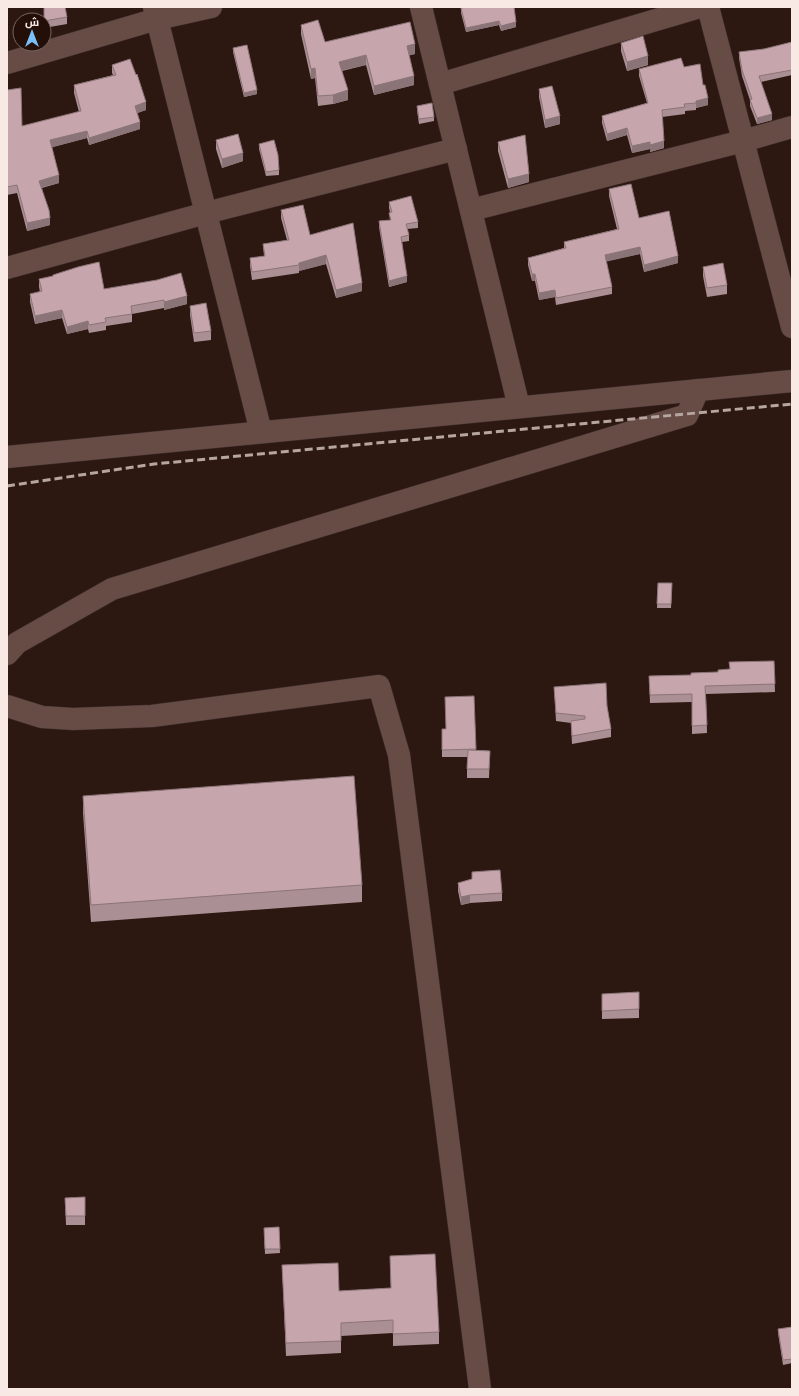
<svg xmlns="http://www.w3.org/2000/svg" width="799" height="1396" viewBox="0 0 799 1396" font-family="Cabin,Cairo,sans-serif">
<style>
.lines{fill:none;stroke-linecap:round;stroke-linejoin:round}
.minor-casing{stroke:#42312f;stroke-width:23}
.minor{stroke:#664c45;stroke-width:22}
.rail{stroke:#b7a5a0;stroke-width:3;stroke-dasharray:8 4;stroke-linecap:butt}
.wall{fill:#aa8f94}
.shaded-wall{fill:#8b7478}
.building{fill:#c6a6ac;stroke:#8b7478}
</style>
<rect width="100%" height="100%" fill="#2d1811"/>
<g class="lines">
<defs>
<g id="minor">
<polyline points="154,7 261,432"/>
<polyline points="421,7 519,407"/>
<polyline points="708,7 792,327"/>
<polyline points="7,63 157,19 211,7"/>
<polyline points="440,84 700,7"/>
<polyline points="471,210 743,141 792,127"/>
<polyline points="7,268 206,213 456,149"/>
<polyline points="7,457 792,381"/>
<polyline points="7,654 17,643 112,589 687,415 698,390"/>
<polyline points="7,706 42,717 73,719 152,716 379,686 399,755 480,1389"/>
</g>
</defs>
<use href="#minor" class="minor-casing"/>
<use href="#minor" class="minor"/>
<polyline class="rail" points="7,486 154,464 792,404"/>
</g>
<g class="wall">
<polygon points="44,7 67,17 67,24 44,28"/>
<polygon points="461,8 516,27 501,31 499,25 466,32 461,13"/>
<polygon points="301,25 325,42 415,54 409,55 414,85 374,95 366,65 342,71 348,100 333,104 318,106 315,78 311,79 301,34"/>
<polygon points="792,42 792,75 761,82 772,120 757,124 750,106 750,100 742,76 739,58 739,52 764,49"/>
<polygon points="621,43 648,65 627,71 621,51"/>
<polygon points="233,48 257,94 244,97 233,52"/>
<polygon points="112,65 146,110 137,113 140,129 89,145 87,138 52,147 59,183 42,188 50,225 27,231 17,193 7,195 7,90 22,126 79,112 74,93 74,85 113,75 112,73"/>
<polygon points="684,67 703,85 708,105 696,108 696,110 685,111 685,114 662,117 664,148 650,152 650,149 632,153 627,135 607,141 602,123 602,116 647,103 639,76 639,69"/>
<polygon points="539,89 560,124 545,128 539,97"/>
<polygon points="417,106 434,117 434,121 419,124 417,110"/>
<polygon points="216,140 243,161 222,168 216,149"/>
<polygon points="498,142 529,182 508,188 498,151"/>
<polygon points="259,144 279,170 279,175 266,176 259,149"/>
<polygon points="609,189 639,218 678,263 644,272 640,254 606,261 612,287 612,294 556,305 555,297 539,300 535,281 532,281 528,265 528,258 564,248 564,242 617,229 609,196"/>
<polygon points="389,202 418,222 418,228 407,229 409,235 409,241 402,242 407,282 389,287 379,227 379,221 390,220 389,213 390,212 389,208"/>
<polygon points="281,210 310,235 362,291 336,298 326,264 299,271 299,273 252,280 250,266 250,258 264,256 263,244 287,240 281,218"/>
<polygon points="703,267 727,285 727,294 707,297 703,276"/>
<polygon points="39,279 104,289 187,304 164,310 164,308 132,314 132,322 106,326 106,330 89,333 88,329 67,334 62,318 35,324 30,302 30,294 40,292 39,287"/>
<polygon points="190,306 211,331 211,340 194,342 190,315"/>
<polygon points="658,583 672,583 671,608 657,608"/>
<polygon points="774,661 775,692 706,694 707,733 692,734 692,702 650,703 649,676 691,675 718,672 729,669"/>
<polygon points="554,687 607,706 611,729 611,737 572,744 571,723 556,721"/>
<polygon points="442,729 476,749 476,750 490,751 489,778 467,778 467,757 442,757"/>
<polygon points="83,796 362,885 362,902 91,922 83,813"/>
<polygon points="472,872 502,893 502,901 470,903 461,905 458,891 458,883 472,879"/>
<polygon points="602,994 639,1009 639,1018 602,1019"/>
<polygon points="85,1197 85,1225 66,1225 65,1198"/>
<polygon points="279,1227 280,1253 265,1254 264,1228"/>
<polygon points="390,1256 439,1332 439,1344 393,1346 393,1333 341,1336 341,1353 286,1356 282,1265 339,1291 391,1288"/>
<polygon points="792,1327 792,1363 783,1365 778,1333 778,1329"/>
</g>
<g class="shaded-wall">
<polygon points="499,21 499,25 466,32 466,28"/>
<polygon points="516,22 516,27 501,31 501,26"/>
<polygon points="415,44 415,54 407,56 407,46"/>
<polygon points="366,55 366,65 339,71 339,62"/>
<polygon points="648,56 648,65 627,71 627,62"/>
<polygon points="315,68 315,78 311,79 311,69"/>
<polygon points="414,76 414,85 374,95 374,86"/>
<polygon points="257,90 257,94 244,97 244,93"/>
<polygon points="348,90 348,100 333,104 333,95"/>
<polygon points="708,98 708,105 696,108 696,101"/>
<polygon points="146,102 146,110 135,114 135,106"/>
<polygon points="772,114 772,120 757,124 757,118"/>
<polygon points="560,116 560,124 545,128 545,120"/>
<polygon points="140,122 140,129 89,145 89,138"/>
<polygon points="627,128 627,135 607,141 607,134"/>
<polygon points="87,131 87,138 50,148 50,140"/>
<polygon points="664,141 664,148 650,152 650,145"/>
<polygon points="650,142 650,149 632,153 632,146"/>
<polygon points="243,153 243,161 222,168 222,159"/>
<polygon points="529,174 529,182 508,188 508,179"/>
<polygon points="59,175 59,183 39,188 39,181"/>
<polygon points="50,218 50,225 27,231 27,223"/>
<polygon points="640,247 640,254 605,262 605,255"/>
<polygon points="326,255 326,264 299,271 299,263"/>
<polygon points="678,256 678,263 644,272 644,265"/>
<rect x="532" y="274" width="3" height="7"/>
<polygon points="407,276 407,282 389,287 389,281"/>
<polygon points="362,283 362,291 336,298 336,290"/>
<polygon points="555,290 555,297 539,300 539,293"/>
<polygon points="187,296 187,304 164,310 164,302"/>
<polygon points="62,310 62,318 35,324 35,316"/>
<polygon points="88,321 88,329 67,334 67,327"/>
<polygon points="470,895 470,903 461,905 461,897"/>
</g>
<g class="building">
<polygon points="44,7 65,7 67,17 44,21"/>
<polygon points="467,7 514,7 516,22 501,26 499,21 466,28 461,8"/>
<polygon points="318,20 325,42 410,22 415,44 407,46 414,76 374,86 366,55 339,62 348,90 333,95 318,96 315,68 311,69 301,25"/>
<polygon points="643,36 648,56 627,62 621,43"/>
<polygon points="792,42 792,70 759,76 772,114 757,118 750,100 752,99 742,70 739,52 764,49"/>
<polygon points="247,45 257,90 244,93 233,48"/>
<polygon points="681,58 684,67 700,64 703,85 705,85 708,98 696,101 696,103 684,104 685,107 662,110 664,141 650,145 650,142 632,146 627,128 607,134 602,116 648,103 639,69"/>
<polygon points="130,59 136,75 137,74 146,102 135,106 140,122 89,138 87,131 50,140 59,175 39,181 49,210 50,218 27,223 17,185 7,187 7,90 21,88 22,126 81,111 74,85 116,75 112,65"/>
<polygon points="552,86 560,116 545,120 539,89"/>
<polygon points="432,103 434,117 419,119 417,106"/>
<polygon points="238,134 243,153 222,159 216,140"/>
<polygon points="525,135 529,174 508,179 498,142"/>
<polygon points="274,140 278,155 279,170 266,172 259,144"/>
<polygon points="631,184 639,218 669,211 678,256 644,265 640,247 605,255 612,287 556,298 555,290 539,293 535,274 532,274 528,258 566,248 564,242 619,229 609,189"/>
<polygon points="411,196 418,222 406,224 409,235 401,237 407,276 389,281 379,221 391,220 389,213 392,212 389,202"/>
<polygon points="303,205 310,235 353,223 362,283 336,290 326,255 299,263 299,265 252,272 250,258 265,256 263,244 289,240 281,210"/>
<polygon points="99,262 104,289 157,280 181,273 187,296 164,302 164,300 131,306 132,314 105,318 106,322 89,325 88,321 67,327 62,310 35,316 30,294 42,291 39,279 53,276 53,275 78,267"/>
<polygon points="723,263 727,285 707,288 703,267"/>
<polygon points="206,303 211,331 194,333 190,306"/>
<polygon points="658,583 672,583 671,604 657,604"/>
<polygon points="774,661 775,684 705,686 707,725 692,726 692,694 650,695 649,676 691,675 691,673 718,672 718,670 730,669 729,662"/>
<polygon points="606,683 607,706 611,729 572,736 571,721 585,719 585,716 556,713 554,687"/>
<polygon points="474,696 476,749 442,750 442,729 446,729 445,697"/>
<polygon points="468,750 490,751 489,769 467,769"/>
<polygon points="354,776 362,885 91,905 83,796"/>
<polygon points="500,870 502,893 470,895 461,897 458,883 472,879 472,872"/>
<polygon points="639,992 639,1009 602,1011 602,994"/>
<polygon points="85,1197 85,1216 66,1216 65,1198"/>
<polygon points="279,1227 280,1249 265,1249 264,1228"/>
<polygon points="435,1254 439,1332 393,1334 393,1320 341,1323 341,1341 286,1343 282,1265 338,1263 339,1291 391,1288 390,1256"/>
<polygon points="792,1327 792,1359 783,1360 778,1329"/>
</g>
<rect width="799" height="1396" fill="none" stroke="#f9e9e5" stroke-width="16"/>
<g transform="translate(32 32)"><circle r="19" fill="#230e08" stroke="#796660"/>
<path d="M0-3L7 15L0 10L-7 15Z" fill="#79bff8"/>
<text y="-6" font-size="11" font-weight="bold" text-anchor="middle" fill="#f9e9e5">ش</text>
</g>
</svg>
